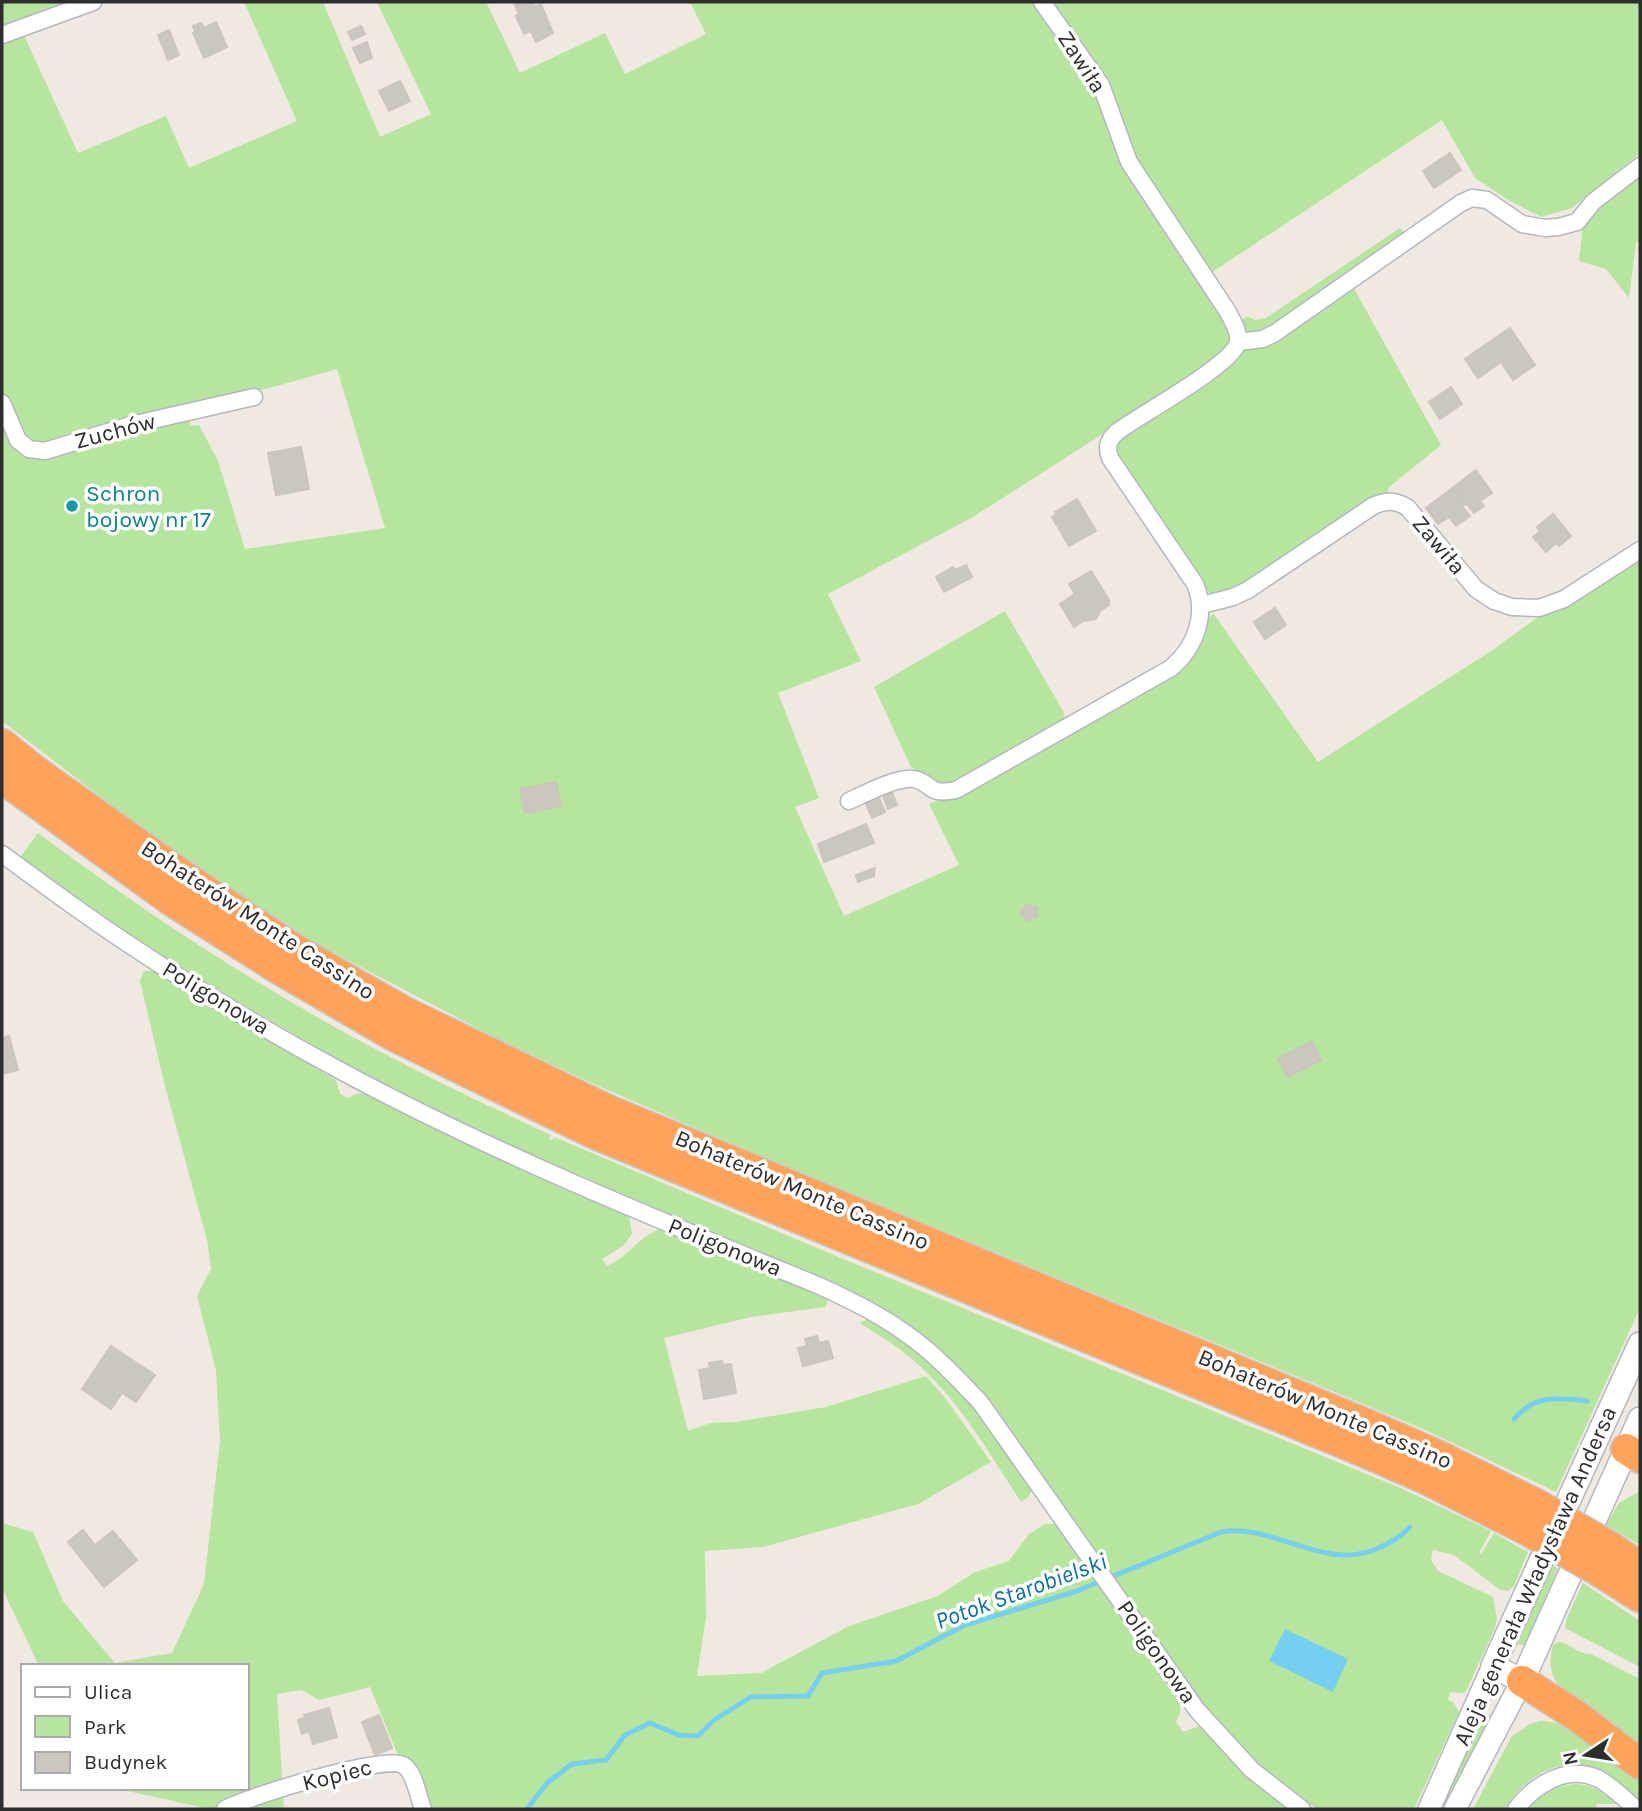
<svg xmlns="http://www.w3.org/2000/svg" width="1642" height="1811" viewBox="0 0 1642 1811" font-family="Karla,sans-serif">
<style>
.green{fill:#b6e59e}
.water{fill:#75cff0}
.lines{fill:none;stroke-linecap:round;stroke-linejoin:round}
.stream{stroke:#75cff0;stroke-width:5}
.building{fill:#cbc7bf;stroke:#cbc5ba;stroke-width:2}
.minor-casing{stroke:#b4b7c1;stroke-width:19}
.tertiary-casing{stroke:#b4b7c1;stroke-width:24}
.secondary-casing{stroke:#b4b7c1;stroke-width:26}
.motorway-casing{stroke:#c9c9c9;stroke-width:33}
.minor{stroke:#fff;stroke-width:16}
.tertiary{stroke:#fff;stroke-width:21}
.secondary{stroke:#fff;stroke-width:23}
.motorway{stroke:#ffa35c;stroke-width:30}
.motorway-bridge-casing{stroke:#c9c9c9;stroke-width:33;stroke-linecap:butt}
.motorway-bridge{stroke:#ffa35c;stroke-width:30}
.culture-dot{fill:#0f9aa8;stroke:#fff;stroke-width:2.5}
.labels{text-anchor:middle;dominant-baseline:central;stroke-width:7;stroke-linejoin:round;paint-order:stroke}
.street-label{font-size:23px;fill:#2e2e2e;stroke:#fff}
.culture-label{font-size:23px;fill:#0d838f;stroke:#fff;text-anchor:start}
.water-label{font-size:24px;font-style:italic;fill:#0d6fa3;stroke:#fff}
</style>
<rect width="100%" height="100%" fill="#efe9e1"/>
<g class="green">
<polygon points="2,2 81,2 2,31"/>
<path d="M244,2H323L380,137L431,114L377,2H486L520,73L605,33L625,74L706,34L690,2H1038L1097,86L1114,137L1133,177L1223,312C1233,334 1234,344 1215,362L973,517L828,594L861,661L778,693L819,798L795,807L844,916L959,865L929,804L960,791L1181,667C1195,651 1199,629 1213,613L1318,762L1494,649L1542,614L1573,601L1609,574L1640,555V1308L1556,1492L1425,1430L1337,1393L774,1162L587,1081L500,1040L317,944L254,904L154,838L2,721V411C11,434 14,452 43,455L131,429L188,417L191,426L199,425L218,461L245,549L385,528L337,369L277,386L88,433L42,448L33,446L25,441L20,434L2,391V41L23,33L78,153L166,116L189,168L297,121Z"/>
<polygon points="1047,2 1640,2 1640,153 1572,208 1541,217 1510,201 1475,178 1442,120 1208,275 1133,161"/>
<polygon points="1640,172 1640,239 1636,243 1629,298 1606,269 1579,261 1583,224 1587,216"/>
<polygon points="1400,228 1405,234 1274,330 1252,336 1244,331 1240,322 1247,316 1255,320 1266,318"/>
<polygon points="1352,285 1441,445 1388,488 1388,495 1247,586 1213,595 1208,592 1119,460 1116,453 1120,437 1246,347"/>
<polygon points="1005,611 1063,711 1066,722 953,785 935,786 911,767 874,687"/>
<path d="M38,833C156,921 281,1002 412,1068C458,1092 504,1113 551,1135L549,1140H552L554,1137L853,1263L1403,1489L1491,1531L1479,1553L1481,1554L1494,1533L1528,1552L1514,1586L1508,1591L1499,1589L1454,1555L1433,1550L1431,1560L1438,1571L1493,1597L1497,1619L1495,1628L1466,1691L1463,1693L1450,1692L1448,1700L1453,1702L1459,1712L1414,1809H1317L1257,1766L1204,1707L985,1395L951,1361L924,1338L888,1312L859,1296L824,1279L538,1160L432,1109L357,1070L183,971L106,921L19,859Z"/>
<path d="M144,971H154L336,1080L340,1094L348,1098L355,1094L366,1093L629,1216L632,1234L624,1245L602,1259L607,1266C630,1256 638,1237 660,1229L829,1298L825,1307L751,1317L664,1338L688,1431L710,1423L736,1422L826,1407L926,1376L946,1399L991,1462L918,1504L763,1547L705,1551L706,1617L697,1676L761,1673L849,1626L938,1596L975,1572L1009,1561L1029,1534L1045,1524H1057L1160,1670L1180,1705V1713L1176,1722L1183,1732L1200,1726L1246,1775L1288,1809H427L399,1758L370,1687L319,1700L302,1690L277,1694L284,1809H202L200,1807L114,1788H247V1666H39L2,1588V1523L33,1532L63,1601L115,1663L172,1653L204,1584L220,1441L216,1370L197,1296L211,1269L207,1240L165,1086L140,981Z"/>
<path d="M866,1320C876,1319 886,1329 894,1335C953,1375 993,1431 1033,1489L1028,1497L1021,1502C989,1453 958,1398 913,1360C897,1346 878,1335 860,1323Z"/>
<polygon points="1640,1491 1640,1545 1606,1525 1619,1503"/>
<polygon points="1552,1565 1558,1569 1525,1645 1519,1645 1518,1640"/>
<polygon points="1583,1583 1640,1621 1640,1667 1565,1628 1567,1618"/>
<path d="M1558,1642C1571,1643 1578,1655 1591,1654L1640,1679V1747L1559,1686C1549,1672 1549,1661 1553,1645Z"/>
<polygon points="1486,1713 1491,1716 1491,1720 1446,1809 1440,1809"/>
<path d="M1540,1721C1576,1720 1615,1757 1640,1781V1801C1626,1788 1610,1773 1591,1767C1558,1756 1520,1781 1505,1809H1473L1512,1736L1530,1724Z"/>
<path d="M1575,1784C1594,1784 1605,1793 1618,1804H1596L1597,1809H1526C1540,1794 1555,1786 1575,1784Z"/>
</g>
<polygon class="water" points="1285,1629 1348,1659 1333,1692 1269,1661"/>
<g class="lines">
<g class="stream">
<path d="M1514,1419C1534,1395 1558,1397 1587,1401"/>
<path d="M527,1809L547,1783L572,1764L606,1760L625,1735L650,1723L678,1735L698,1736L714,1720L751,1697L808,1696L822,1673L896,1661L965,1625L1077,1591L1221,1532C1273,1523 1322,1570 1374,1550C1389,1544 1400,1538 1410,1527"/>
</g>
</g>
<g class="building">
<polygon points="521,2 533,2 535,7 541,4 553,33 536,42 531,31 524,34 516,16 519,14 515,5"/>
<polygon points="216,22 227,47 204,58 193,33 195,32 193,26 201,23 204,28"/>
<polygon points="361,26 365,34 352,40 348,32"/>
<polygon points="169,30 179,55 168,60 158,35"/>
<polygon points="367,42 372,58 360,63 353,48"/>
<polygon points="400,81 410,101 389,111 379,91"/>
<polygon points="1450,153 1461,170 1434,188 1423,171"/>
<polygon points="1510,328 1535,365 1513,380 1501,362 1478,378 1465,359"/>
<polygon points="1451,387 1462,404 1440,419 1429,402"/>
<polygon points="301,447 309,489 276,495 268,453"/>
<polygon points="1476,470 1492,493 1480,501 1484,506 1474,513 1454,487"/>
<polygon points="1454,487 1466,504 1462,506 1470,516 1456,526 1449,517 1438,524 1426,508"/>
<polygon points="1077,499 1096,531 1069,546 1052,517 1057,514 1055,512"/>
<polygon points="1553,514 1571,536 1559,546 1556,543 1546,552 1533,537 1540,531 1537,527"/>
<polygon points="966,565 972,577 944,592 936,577 953,567 955,570"/>
<polygon points="1091,571 1109,600 1109,605 1100,611 1096,619 1083,621 1074,627 1060,604 1075,594 1069,584"/>
<polygon points="1275,608 1286,625 1265,639 1254,622"/>
<polygon points="556,782 561,806 525,813 520,789"/>
<polygon points="892,792 897,805 888,809 883,796"/>
<polygon points="878,796 885,812 872,818 865,801"/>
<polygon points="866,824 874,843 824,862 818,844"/>
<polygon points="875,868 874,876 858,882 856,875"/>
<polygon points="1028,904 1030,907 1037,906 1038,916 1027,921 1020,913 1025,909 1024,907"/>
<polygon points="9,1036 18,1070 2,1074 2,1038"/>
<polygon points="1312,1041 1321,1060 1287,1077 1278,1059"/>
<polygon points="817,1336 819,1343 828,1341 833,1358 803,1366 798,1348 807,1346 805,1339"/>
<polygon points="111,1346 155,1375 136,1402 122,1393 111,1409 82,1389"/>
<polygon points="722,1361 723,1365 731,1364 736,1393 704,1399 699,1370 710,1368 709,1363"/>
<polygon points="83,1530 95,1545 113,1531 137,1560 104,1587 68,1542"/>
<polygon points="329,1708 337,1737 313,1744 309,1731 302,1734 298,1720 305,1718 304,1715"/>
<polygon points="379,1715 392,1748 375,1755 362,1722"/>
</g>
<g class="lines">
<defs>
<g id="minor">
<polyline points="2,35 93,2"/>
<polyline points="1238,342 1263,339 1275,333 1461,203 1472,198 1487,200 1522,224 1545,228 1558,227 1577,222 1593,202 1640,166"/>
<polyline points="2,403 18,440 29,449 45,451 131,425 254,397"/>
<path d="M1202,605L1233,597L1248,590L1373,506C1386,500 1396,500 1408,508L1476,589L1494,601L1512,607L1539,608L1564,599L1640,550"/>
<path d="M849,801C864,794 898,776 914,779C933,783 927,796 956,790L1171,668C1195,648 1208,614 1195,584L1110,458C1106,447 1108,440 1117,432C1139,415 1233,365 1238,342C1240,333 1232,320 1228,312L1129,162L1101,85L1042,2"/>
<path d="M2,854C43,884 84,915 127,943C200,992 277,1037 354,1078C505,1158 664,1222 822,1287C852,1301 881,1315 908,1335C935,1354 957,1378 980,1402L1197,1710L1252,1770L1302,1809"/>
<path d="M225,1809C247,1797 384,1754 403,1765C415,1772 418,1797 423,1809"/>
<path d="M1516,1809C1534,1785 1566,1765 1597,1778C1611,1785 1624,1798 1636,1809"/>
</g>
<g id="tertiary">
<polyline points="1429,1809 1493,1666"/>
<polyline points="1455,1809 1522,1681"/>
</g>
<polyline id="secondary" points="1640,1344 1493,1666 1522,1681 1640,1419"/>
<g id="motorway">
<polyline points="2,744 34,770 185,877 296,950 405,1012 608,1110 1371,1426 1437,1455 1536,1504"/>
<polyline points="2,778 172,901 279,969 394,1036 595,1134 1362,1451 1426,1479 1525,1529"/>
<polyline points="1626,1449 1640,1458"/>
<polyline points="1609,1546 1640,1567"/>
<polyline points="1599,1571 1640,1597"/>
<polyline points="1522,1681 1577,1716 1640,1764"/>
</g>
</defs>
<use href="#minor" class="minor-casing"/>
<use href="#tertiary" class="tertiary-casing"/>
<use href="#secondary" class="secondary-casing"/>
<use href="#motorway" class="motorway-casing"/>
<use href="#minor" class="minor"/>
<use href="#tertiary" class="tertiary"/>
<use href="#secondary" class="secondary"/>
<use href="#motorway" class="motorway"/>
<defs>
<g id="motorway-bridge">
<polyline points="1536,1504 1609,1546"/>
<polyline points="1525,1529 1599,1571"/>
</g>
</defs>
<use href="#motorway-bridge" class="motorway-bridge-casing"/>
<use href="#motorway-bridge" class="motorway-bridge"/>
</g>
<circle class="culture-dot" cx="72" cy="506" r="7"/>
<g class="labels">
<g class="street-label">
<text transform="translate(1082 62) rotate(57)">Zawiła</text>
<text transform="translate(115 431) rotate(-15)">Zuchów</text>
<text transform="translate(1439 545) rotate(50)">Zawiła</text>
<text transform="translate(258 920) rotate(33)">Bohaterów Monte Cassino</text>
<text transform="translate(216 998) rotate(31)">Poligonowa</text>
<text transform="translate(802 1190) rotate(23)">Bohaterów Monte Cassino</text>
<text transform="translate(725 1247) rotate(22)">Poligonowa</text>
<text transform="translate(1325 1409) rotate(23)">Bohaterów Monte Cassino</text>
<text transform="translate(1535 1576) rotate(-66)">Aleja generała Władysława Andersa</text>
<text transform="translate(1157 1652) rotate(55)">Poligonowa</text>
<text transform="translate(337 1775) rotate(-14)">Kopiec</text>
</g>
<g class="culture-label">
<text x="86" y="493">Schron<tspan x="86" dy="26">bojowy nr 17</tspan></text>
</g>
<g class="water-label">
<text transform="translate(1021 1591) rotate(-20)">Potok Starobielski</text>
</g>
</g>
<rect width="1642" height="1811" fill="none" stroke="#2e2e2e" stroke-width="7"/>
<rect x="21" y="1664" width="228" height="126" fill="#ffffff" stroke="#ababab" stroke-width="2"/>
<rect x="35" y="1687" width="35" height="10" fill="#ffffff" stroke="#ababab" stroke-width="2"/>
<text x="84" y="1699" font-size="21" fill="#2e2e2e">Ulica</text>
<rect x="35" y="1716" width="35" height="21" fill="#b6e59e" stroke="#ababab" stroke-width="2"/>
<text x="84" y="1734" font-size="21" fill="#2e2e2e">Park</text>
<rect x="35" y="1752" width="35" height="21" fill="#cbc7bf" stroke="#ababab" stroke-width="2"/>
<text x="84" y="1769" font-size="21" fill="#2e2e2e">Budynek</text>
<g transform="translate(1586 1755) rotate(258)" stroke="#ffffff" stroke-width="5" paint-order="stroke">
<path d="M0-5L12 26L0 18L-12 26Z" fill="#2e2e2e"/>
<text y="-10" font-size="19" font-weight="bold" text-anchor="middle" fill="#2e2e2e">N</text>
</g>
</svg>
